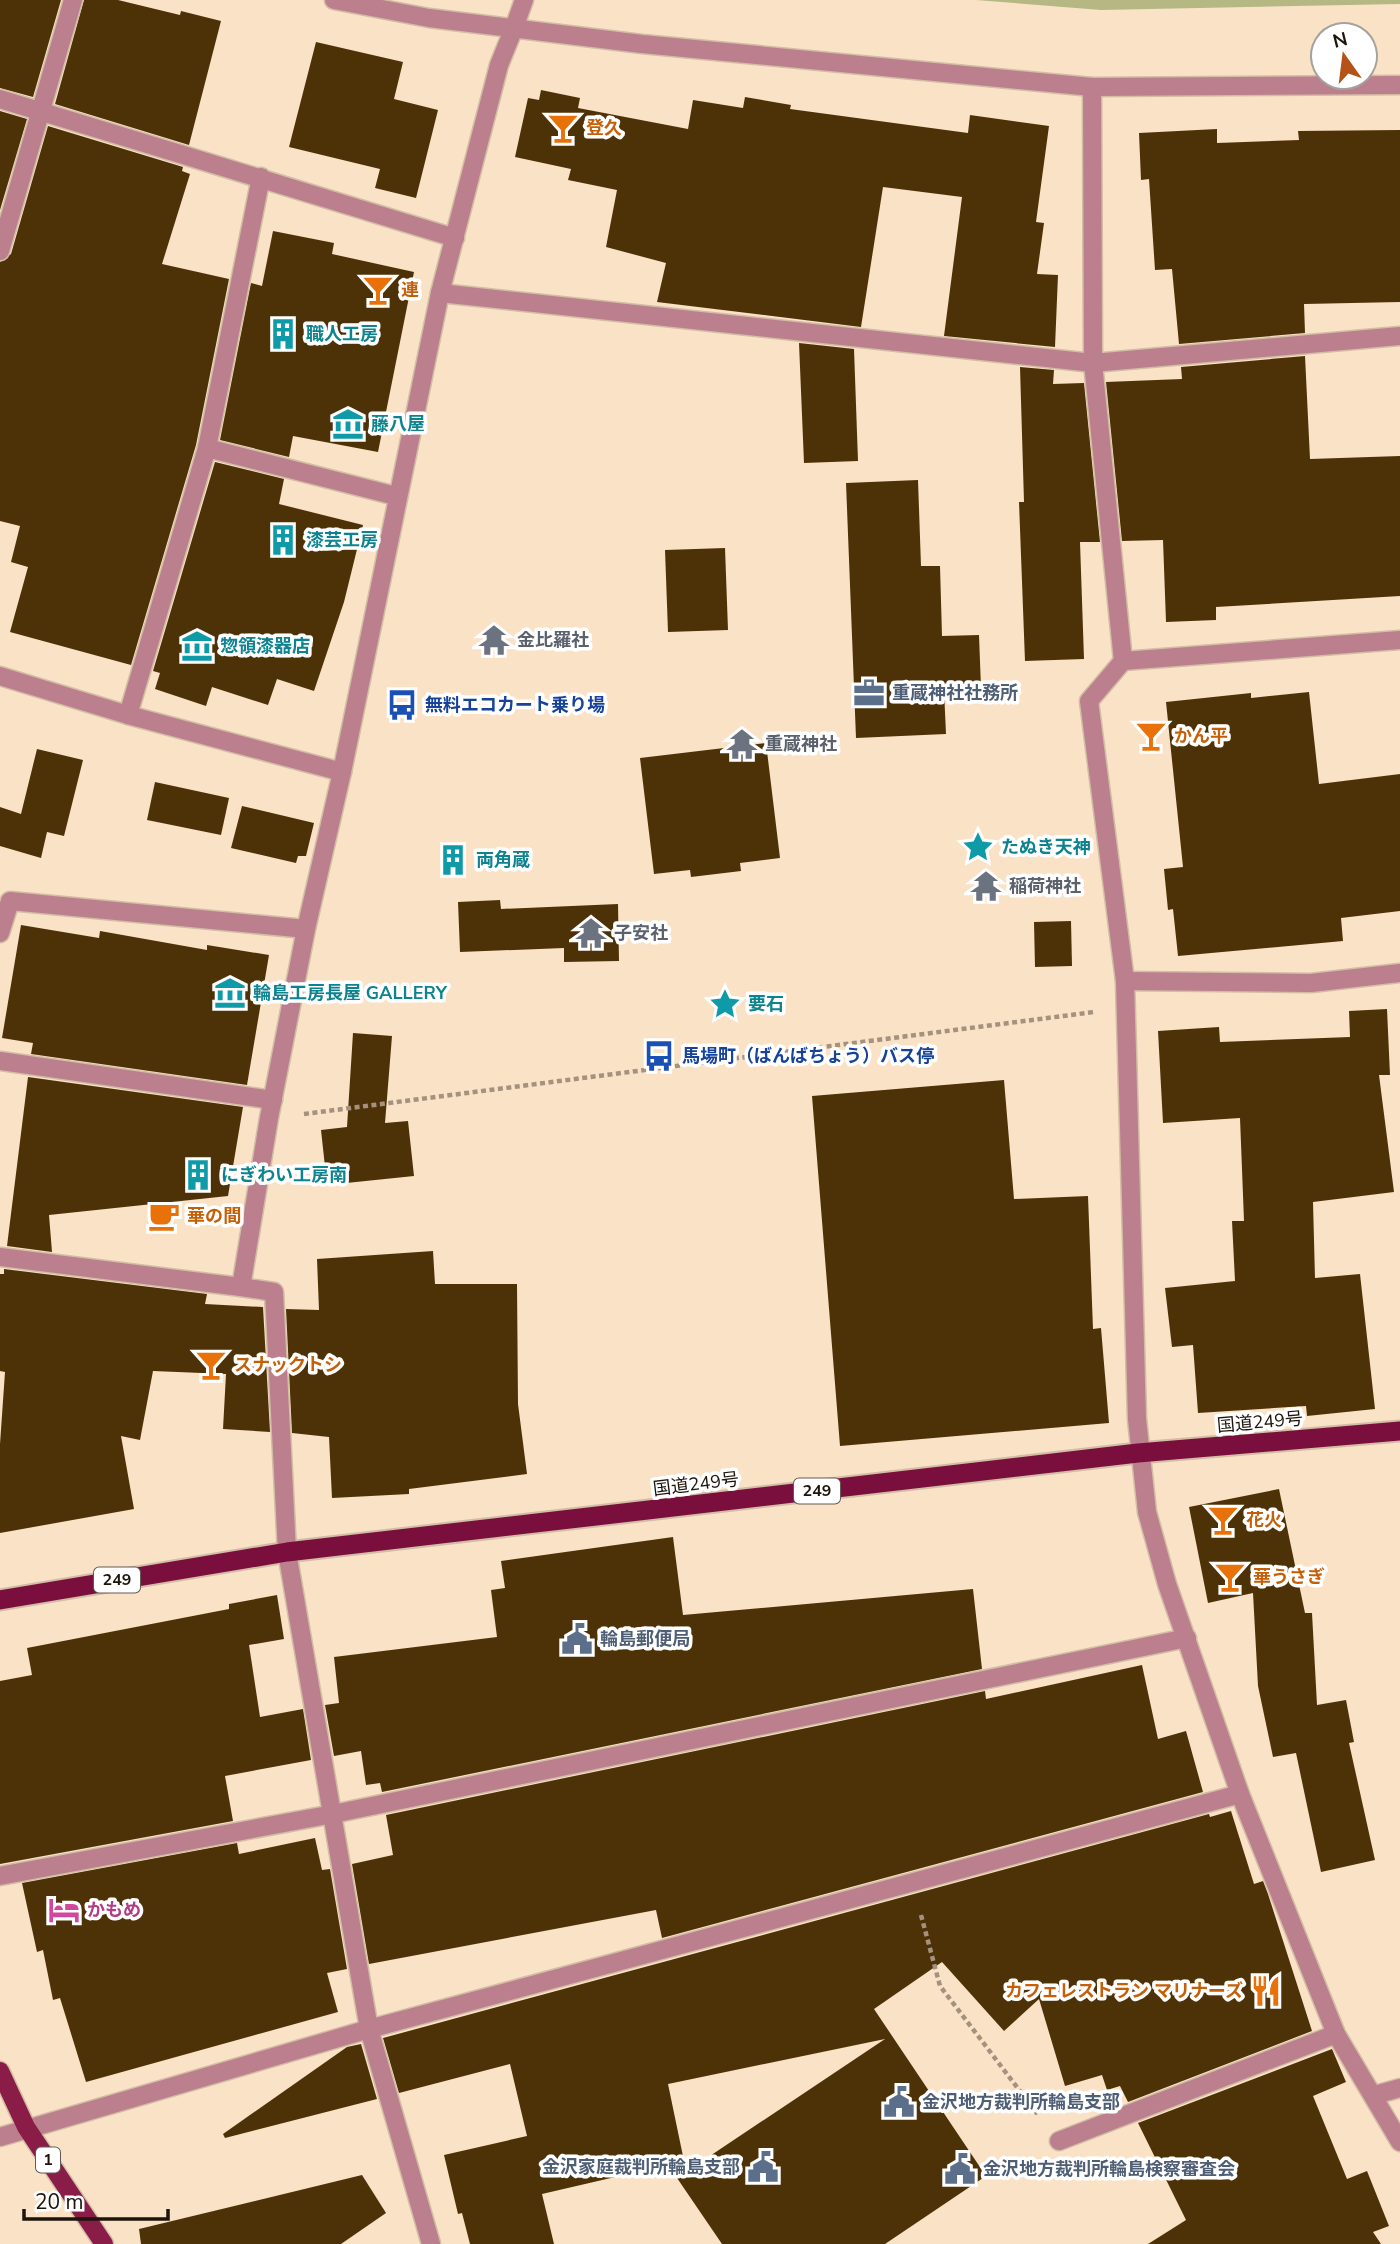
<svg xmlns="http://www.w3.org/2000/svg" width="1400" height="2244" viewBox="0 0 1400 2244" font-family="'Nunito Sans','Noto Sans JP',sans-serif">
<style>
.green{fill:#b5b883}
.building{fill:#4e3207}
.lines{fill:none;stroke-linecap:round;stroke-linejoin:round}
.service-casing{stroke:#d2bda5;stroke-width:21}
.pedestrian-casing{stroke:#d2bda5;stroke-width:21}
.minor-casing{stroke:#d2bda5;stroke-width:21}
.tertiary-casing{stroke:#d2bda5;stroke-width:21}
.primary-casing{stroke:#d2bda5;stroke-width:21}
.trunk-casing{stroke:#d2bda5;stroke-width:23}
.path{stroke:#a4927e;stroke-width:4.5;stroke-dasharray:5 3.5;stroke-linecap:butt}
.service{stroke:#bc7f8e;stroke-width:18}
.pedestrian{stroke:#bc7f8e;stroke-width:18}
.minor{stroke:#bc7f8e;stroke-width:18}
.tertiary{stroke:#bc7f8e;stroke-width:18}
.primary{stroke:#8a1d47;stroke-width:18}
.trunk{stroke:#7a0e3c;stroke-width:19}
.labels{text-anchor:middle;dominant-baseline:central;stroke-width:7;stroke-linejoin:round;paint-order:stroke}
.shield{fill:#fff;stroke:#615a54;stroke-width:2}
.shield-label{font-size:16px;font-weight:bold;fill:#1d140b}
.food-label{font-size:18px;font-weight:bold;fill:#c56008;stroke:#fff;text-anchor:start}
.culture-label{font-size:18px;font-weight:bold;fill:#0d838f;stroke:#fff;text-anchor:start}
.worship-label{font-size:18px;font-weight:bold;fill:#5b616d;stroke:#fff;text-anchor:start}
.service-label{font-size:18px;font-weight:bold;fill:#4e5e75;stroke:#fff;text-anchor:start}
.transit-label{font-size:18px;font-weight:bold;fill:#164399;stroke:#fff;text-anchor:start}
.street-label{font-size:18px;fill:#1d140b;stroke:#fff}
.hotel-label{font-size:18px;font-weight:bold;fill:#b23c85;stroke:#fff;text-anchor:start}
</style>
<rect width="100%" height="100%" fill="#fae2c7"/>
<polygon class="green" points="976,0 1400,0 1400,4 1101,10"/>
<g class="building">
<polygon points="0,0 61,0 33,97 0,88"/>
<polygon points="84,0 118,0 180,15 181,11 221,21 189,145 55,104"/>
<polygon points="316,42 403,62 394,99 438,110 416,198 375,188 380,169 289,147"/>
<polygon points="541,90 580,98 578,108 688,129 693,100 743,108 745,97 791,105 790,109 968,133 970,115 1049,126 1036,222 1044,223 1037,274 1058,275 1055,347 944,336 962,197 883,187 861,327 657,302 666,263 606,247 617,190 568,180 571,169 515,157 528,98 539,100"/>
<polygon points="0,111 27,119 0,210"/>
<polygon points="48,126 183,167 182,171 190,174 162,264 229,279 196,445 131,665 10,632 28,567 11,562 20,526 0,521 0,262 11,254"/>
<polygon points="1217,129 1217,143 1299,140 1298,131 1400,130 1400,302 1304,304 1305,333 1179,344 1172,269 1155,270 1149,179 1141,180 1139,133"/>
<polygon points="273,231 334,243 332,254 414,272 378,452 293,436 289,457 220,440 251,283 262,286"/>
<polygon points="799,343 854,349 858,461 804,463"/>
<polygon points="1305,356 1310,459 1400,456 1400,596 1216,607 1216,620 1166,622 1163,540 1122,541 1106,382 1182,379 1181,367"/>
<polygon points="1020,367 1054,370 1053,384 1084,383 1100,542 1080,542 1084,659 1025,661 1019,502 1024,502"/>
<polygon points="215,462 284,479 279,504 363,525 344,602 314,691 277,679 268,705 212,687 206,706 155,689 160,673 153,671"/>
<polygon points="918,480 921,566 940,566 942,636 979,635 981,688 944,690 946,734 856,738 846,483"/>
<polygon points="725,548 728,630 668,632 665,550"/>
<polygon points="1309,692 1319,784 1400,774 1400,911 1341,918 1343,941 1178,956 1173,909 1168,910 1164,869 1183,867 1166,702 1251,693 1251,698"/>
<polygon points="766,743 780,858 740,863 741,871 691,877 690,870 654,874 640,758"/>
<polygon points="37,749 83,760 64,836 47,832 41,858 0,846 0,807 21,814"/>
<polygon points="155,782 229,798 221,835 147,820"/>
<polygon points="242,806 314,823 306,856 298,856 296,863 231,848"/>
<polygon points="500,900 501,909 618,904 619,961 564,962 564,948 460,952 458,902"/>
<polygon points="1071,921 1072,966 1035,967 1034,922"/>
<polygon points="21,925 99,938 100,931 207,950 207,945 269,955 247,1085 31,1054 33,1043 2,1038"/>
<polygon points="1387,1009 1390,1075 1379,1075 1394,1192 1313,1202 1315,1278 1360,1274 1375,1409 1307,1416 1306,1406 1198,1413 1193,1345 1172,1347 1165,1288 1235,1281 1232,1221 1244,1221 1240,1118 1163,1123 1158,1031 1219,1027 1220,1042 1350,1037 1349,1011"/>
<polygon points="353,1033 392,1036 385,1123 408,1121 414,1176 327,1185 321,1130 347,1127"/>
<polygon points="28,1077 243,1107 228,1196 49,1215 52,1252 7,1246"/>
<polygon points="1004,1080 1014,1199 1088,1196 1093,1329 1101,1328 1109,1423 840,1446 812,1096"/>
<polygon points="433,1251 435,1284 517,1284 518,1404 527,1474 409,1489 409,1494 332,1498 329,1437 292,1433 286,1309 319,1310 317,1259"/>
<polygon points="4,1269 207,1294 205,1304 263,1307 270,1432 223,1429 226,1374 153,1371 140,1440 121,1436 134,1509 0,1533 0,1444 5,1372 0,1371 0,1274 4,1274"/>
<polygon points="1279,1489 1305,1613 1312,1613 1317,1705 1346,1700 1354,1742 1349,1743 1375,1860 1321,1872 1296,1753 1273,1757 1258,1686 1253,1593 1208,1603 1189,1507"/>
<polygon points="673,1537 683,1615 973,1589 982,1669 382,1792 380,1783 366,1785 361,1751 334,1756 325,1705 339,1703 334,1657 497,1637 491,1590 505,1588 501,1561"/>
<polygon points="277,1595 284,1639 249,1645 260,1717 303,1709 311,1760 225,1776 233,1821 0,1864 0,1681 32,1675 27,1648 229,1609 229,1604"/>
<polygon points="1142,1665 1158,1739 1186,1731 1203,1792 662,1938 656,1910 369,1964 352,1864 393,1855 386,1815 985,1691 986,1699"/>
<polygon points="1231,1811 1254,1884 1263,1881 1268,1894 1312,2031 1128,2102 1120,2086 1107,2090 1102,2075 1065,2086 1039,1999 1004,2031 942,1962 874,2009 986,2176 885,2244 722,2244 677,2178 885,2039 668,2084 684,2161 542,2194 554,2244 470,2244 462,2213 458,2214 444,2155 527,2136 510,2064 399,2093 383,2038 1209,1814 1210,1817"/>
<polygon points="315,1838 322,1870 330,1869 347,1969 327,1973 338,2012 86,2082 60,1998 53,2000 43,1950 37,1952 22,1883 237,1843 239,1854"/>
<polygon points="361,2044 377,2099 225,2138 223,2134 347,2047"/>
<polygon points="1332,2049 1346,2082 1313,2096 1347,2179 1367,2171 1389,2226 1373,2232 1381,2244 1148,2244 1186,2220 1138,2123"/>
<polygon points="362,2175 386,2213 341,2244 141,2244 139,2229"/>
</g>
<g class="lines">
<defs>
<g id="service">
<polyline points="0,251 73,0"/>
<polyline points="128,715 207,448 261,177"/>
<polyline points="0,933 10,901 306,929"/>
<polyline points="0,1061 273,1100"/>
</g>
<polyline id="pedestrian" points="207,448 396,496"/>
<g id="minor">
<polyline points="1092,87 1093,363 1123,661 1089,701 1125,981 1137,1419 1147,1512 1167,1584 1240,1794 1336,2034 1400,2142"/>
<polyline points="0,99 455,238"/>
<polyline points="440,293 1093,363 1400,336"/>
<polyline points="1123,661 1400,640"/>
<polyline points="0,676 128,715 342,772"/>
<polyline points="1125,981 1311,983 1400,973"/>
<polyline points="0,1257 241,1287"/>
<polyline points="0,1876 333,1814 1187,1638"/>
<polyline points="1375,2095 1400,2088"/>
<polyline points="0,2137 369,2029 1240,1794"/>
<polyline points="1059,2141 1336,2034"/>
<polyline points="431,2244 369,2029 287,1552 274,1292 241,1287 269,1118 306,929 342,772 440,293 499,65 514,28"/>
</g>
<g id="tertiary">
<polyline points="334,0 429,18 642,44 1092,87 1400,85"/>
<polyline points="514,28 524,0"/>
</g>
<polyline id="primary" points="0,2071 26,2127 104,2244"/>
<polyline id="trunk" points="0,1600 287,1552 1138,1453 1400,1431"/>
</defs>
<use href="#service" class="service-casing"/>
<use href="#pedestrian" class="pedestrian-casing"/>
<use href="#minor" class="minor-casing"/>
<use href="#tertiary" class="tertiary-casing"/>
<use href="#primary" class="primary-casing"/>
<use href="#trunk" class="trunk-casing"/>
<g class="path">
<polyline points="304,1114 1094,1012"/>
<polyline points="921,1915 940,1986 1039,2116"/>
</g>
<use href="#service" class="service"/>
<use href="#pedestrian" class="pedestrian"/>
<use href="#minor" class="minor"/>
<use href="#tertiary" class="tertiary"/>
<use href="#primary" class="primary"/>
<use href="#trunk" class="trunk"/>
</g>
<defs>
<symbol id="bar-bare" viewBox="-9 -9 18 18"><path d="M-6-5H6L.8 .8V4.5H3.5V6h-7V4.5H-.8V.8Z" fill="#e8710a" stroke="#fff" stroke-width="2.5" paint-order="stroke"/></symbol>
<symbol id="building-bare" viewBox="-9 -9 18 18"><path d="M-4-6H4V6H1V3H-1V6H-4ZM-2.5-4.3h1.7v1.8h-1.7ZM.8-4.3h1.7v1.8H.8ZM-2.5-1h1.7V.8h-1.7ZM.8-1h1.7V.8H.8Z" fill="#0f9aa8" stroke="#fff" stroke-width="2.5" paint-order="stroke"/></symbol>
<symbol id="museum-bare" viewBox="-9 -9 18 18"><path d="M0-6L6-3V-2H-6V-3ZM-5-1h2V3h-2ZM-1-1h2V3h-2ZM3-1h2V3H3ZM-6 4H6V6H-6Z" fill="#0f9aa8" stroke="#fff" stroke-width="2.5" paint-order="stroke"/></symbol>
<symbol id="temple-bare" viewBox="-9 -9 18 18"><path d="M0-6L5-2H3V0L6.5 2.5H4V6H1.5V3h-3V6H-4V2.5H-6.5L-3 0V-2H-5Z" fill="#6b7280" stroke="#fff" stroke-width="2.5" paint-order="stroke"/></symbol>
<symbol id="office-bare" viewBox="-9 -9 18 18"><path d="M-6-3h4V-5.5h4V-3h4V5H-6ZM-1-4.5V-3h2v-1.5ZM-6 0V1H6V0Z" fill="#5c6f8a" stroke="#fff" stroke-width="2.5" paint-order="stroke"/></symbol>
<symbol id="bus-bare" viewBox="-9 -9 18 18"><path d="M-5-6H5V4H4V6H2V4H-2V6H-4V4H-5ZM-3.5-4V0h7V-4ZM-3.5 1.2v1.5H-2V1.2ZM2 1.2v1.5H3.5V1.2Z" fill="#1a4fb4" stroke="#fff" stroke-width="2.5" paint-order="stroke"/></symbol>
<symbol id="sight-bare" viewBox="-9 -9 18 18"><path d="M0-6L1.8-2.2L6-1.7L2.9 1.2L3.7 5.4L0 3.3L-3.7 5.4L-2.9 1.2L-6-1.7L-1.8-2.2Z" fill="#0f9aa8" stroke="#fff" stroke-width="2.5" paint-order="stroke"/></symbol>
<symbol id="cafe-bare" viewBox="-9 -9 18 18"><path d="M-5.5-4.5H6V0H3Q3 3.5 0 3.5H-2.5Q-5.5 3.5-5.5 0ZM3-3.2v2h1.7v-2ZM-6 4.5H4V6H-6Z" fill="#e8710a" stroke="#fff" stroke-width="2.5" paint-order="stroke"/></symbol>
<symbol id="civic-bare" viewBox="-9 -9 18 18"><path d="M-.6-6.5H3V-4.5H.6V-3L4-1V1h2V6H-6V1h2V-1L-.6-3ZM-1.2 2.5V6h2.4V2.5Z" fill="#5c6f8a" stroke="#fff" stroke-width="2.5" paint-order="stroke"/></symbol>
<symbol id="hotel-bare" viewBox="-9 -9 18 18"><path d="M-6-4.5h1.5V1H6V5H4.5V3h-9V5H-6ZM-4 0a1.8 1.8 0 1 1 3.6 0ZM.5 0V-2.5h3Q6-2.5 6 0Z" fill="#d1479c" stroke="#fff" stroke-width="2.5" paint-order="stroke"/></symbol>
<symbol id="restaurant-bare" viewBox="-9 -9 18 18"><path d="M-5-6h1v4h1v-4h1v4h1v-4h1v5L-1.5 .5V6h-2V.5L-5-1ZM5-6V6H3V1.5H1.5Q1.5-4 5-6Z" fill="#e8710a" stroke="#fff" stroke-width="2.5" paint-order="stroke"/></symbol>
</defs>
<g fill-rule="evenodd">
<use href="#bar-bare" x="541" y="106" width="44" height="44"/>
<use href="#bar-bare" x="356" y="268" width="44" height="44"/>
<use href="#building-bare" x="261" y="312" width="44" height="44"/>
<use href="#museum-bare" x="326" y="402" width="44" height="44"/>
<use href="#building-bare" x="261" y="518" width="44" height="44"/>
<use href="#temple-bare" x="472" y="618" width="44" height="44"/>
<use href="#museum-bare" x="175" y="624" width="44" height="44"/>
<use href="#office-bare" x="847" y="671" width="44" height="44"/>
<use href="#bus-bare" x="380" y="683" width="44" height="44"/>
<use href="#bar-bare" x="1129" y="714" width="44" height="44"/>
<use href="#temple-bare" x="720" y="722" width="44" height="44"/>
<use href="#sight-bare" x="956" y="825" width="44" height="44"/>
<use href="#building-bare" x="431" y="838" width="44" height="44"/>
<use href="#temple-bare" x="964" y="864" width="44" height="44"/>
<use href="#temple-bare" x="569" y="911" width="44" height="44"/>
<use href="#museum-bare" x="208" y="971" width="44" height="44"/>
<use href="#sight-bare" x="703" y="982" width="44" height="44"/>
<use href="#bus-bare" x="637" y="1034" width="44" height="44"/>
<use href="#building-bare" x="176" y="1153" width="44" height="44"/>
<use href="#cafe-bare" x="142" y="1194" width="44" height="44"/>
<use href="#bar-bare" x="189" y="1343" width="44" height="44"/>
<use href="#bar-bare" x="1201" y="1498" width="44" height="44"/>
<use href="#bar-bare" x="1208" y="1555" width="44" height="44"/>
<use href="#civic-bare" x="555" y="1617" width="44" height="44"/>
<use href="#hotel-bare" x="42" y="1888" width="44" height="44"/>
<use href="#restaurant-bare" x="1244" y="1969" width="44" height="44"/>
<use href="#civic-bare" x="877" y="2080" width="44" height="44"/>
<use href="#civic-bare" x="741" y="2145" width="44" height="44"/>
<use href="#civic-bare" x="938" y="2147" width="44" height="44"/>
</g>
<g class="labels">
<g class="shield">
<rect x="794" y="1478.5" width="46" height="25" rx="5"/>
<rect x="94" y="1567.5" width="46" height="25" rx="5"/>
<rect x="36" y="2147.5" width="24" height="25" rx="5"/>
</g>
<g class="shield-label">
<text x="817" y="1491">249</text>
<text x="117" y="1580">249</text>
<text x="48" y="2160">1</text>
</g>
<g class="food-label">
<text x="586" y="128">登久</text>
<text x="401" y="290">連</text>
<text x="1174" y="736">かん平</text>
<text x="187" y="1216">華の間</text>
<text x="234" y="1365">スナックトシ</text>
<text x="1246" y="1520">花火</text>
<text x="1253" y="1577">華うさぎ</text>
<text x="1243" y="1991" text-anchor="end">カフェレストラン マリナーズ</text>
</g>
<g class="culture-label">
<text x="306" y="334">職人工房</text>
<text x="371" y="424">藤八屋</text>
<text x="306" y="540">漆芸工房</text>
<text x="220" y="646">惣領漆器店</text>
<text x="1001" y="847">たぬき天神</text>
<text x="476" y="860">両角蔵</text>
<text x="253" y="993">輪島工房長屋 GALLERY</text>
<text x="748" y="1004">要石</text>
<text x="221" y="1175">にぎわい工房南</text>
</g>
<g class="worship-label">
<text x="517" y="640">金比羅社</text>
<text x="765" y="744">重蔵神社</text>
<text x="1009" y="886">稲荷神社</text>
<text x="614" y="933">子安社</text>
</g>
<g class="service-label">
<text x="892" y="693">重蔵神社社務所</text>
<text x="600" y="1639">輪島郵便局</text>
<text x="922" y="2102">金沢地方裁判所輪島支部</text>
<text x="740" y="2167" text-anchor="end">金沢家庭裁判所輪島支部</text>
<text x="983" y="2169">金沢地方裁判所輪島検察審査会</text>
</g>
<g class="transit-label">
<text x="425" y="705">無料エコカート乗り場</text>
<text x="682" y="1056">馬場町（ばんばちょう）バス停</text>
</g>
<g class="street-label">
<text transform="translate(1260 1422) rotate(-5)">国道249号</text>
<text transform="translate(696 1484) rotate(-7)">国道249号</text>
</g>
<g class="hotel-label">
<text x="87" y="1910">かもめ</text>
</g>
</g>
<g transform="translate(1344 56) rotate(346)"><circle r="33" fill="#ffffff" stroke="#a5a19d" stroke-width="2"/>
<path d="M0-5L12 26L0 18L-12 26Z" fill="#b45217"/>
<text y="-10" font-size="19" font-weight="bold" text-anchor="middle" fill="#1d140b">N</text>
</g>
<path d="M24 2209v10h144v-10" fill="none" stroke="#1d140b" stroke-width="3.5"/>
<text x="35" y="2209" font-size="21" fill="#1d140b" stroke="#ffffff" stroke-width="5" paint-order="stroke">20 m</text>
</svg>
